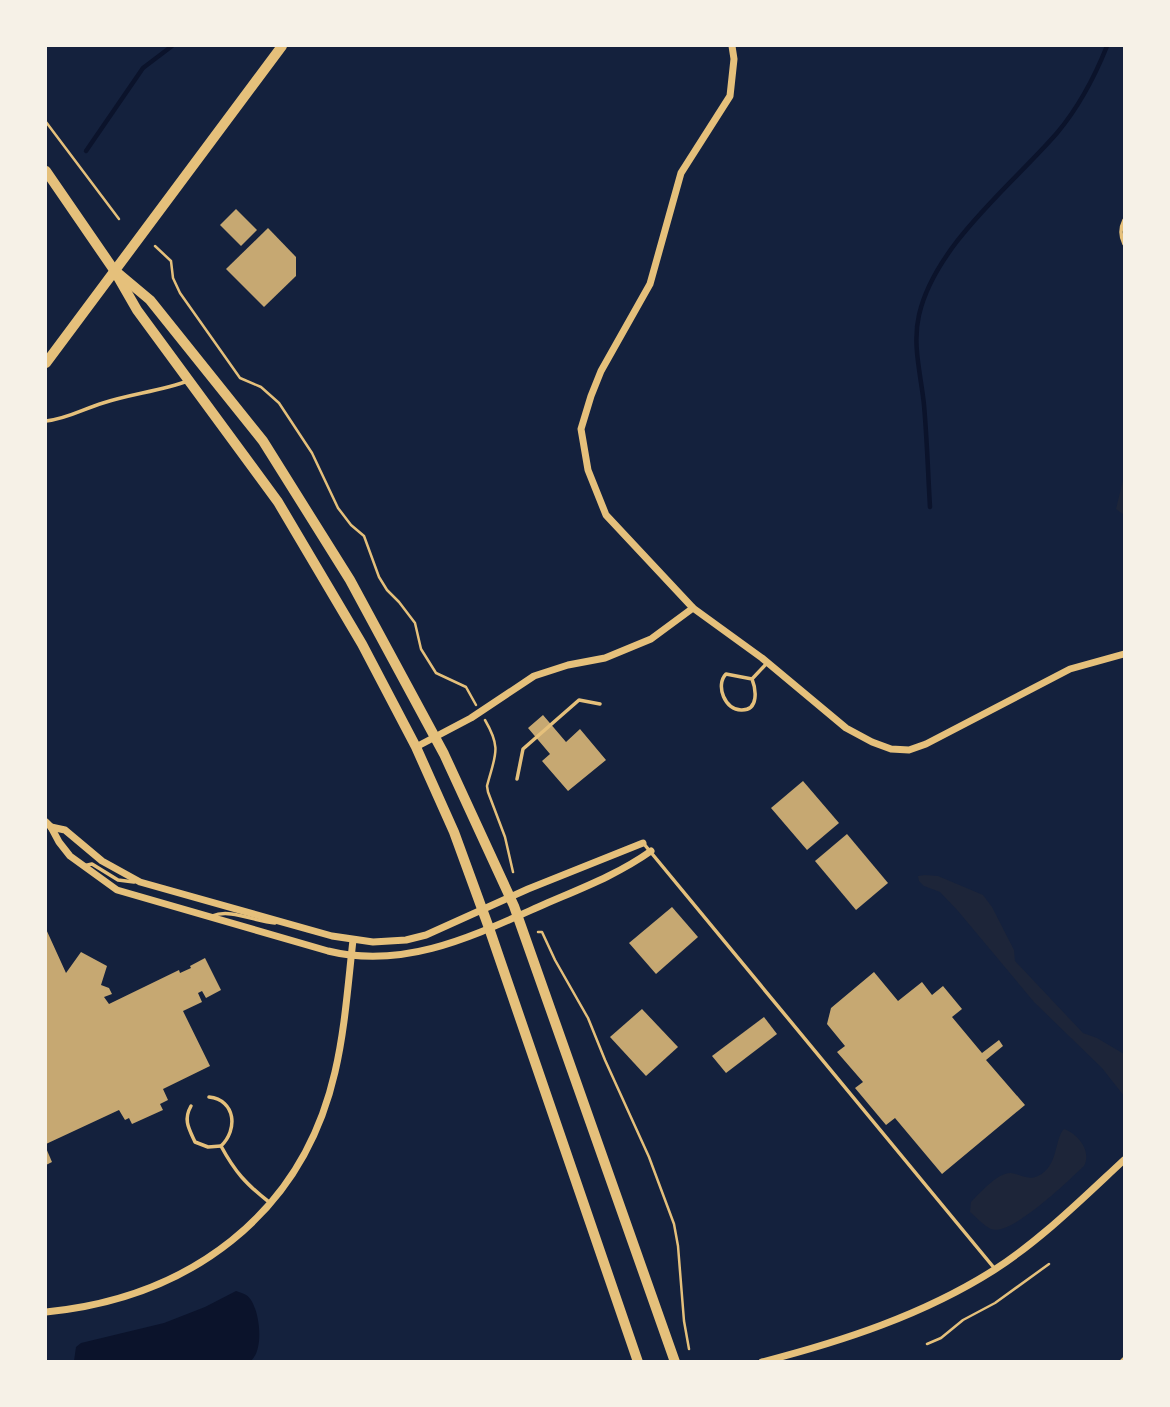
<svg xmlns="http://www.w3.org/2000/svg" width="1170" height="1407" viewBox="0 0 1170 1407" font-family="Montserrat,sans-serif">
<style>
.green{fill:#1d2539}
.water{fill:#0b132b}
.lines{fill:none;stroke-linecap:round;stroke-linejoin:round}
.stream{stroke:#0b132b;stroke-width:4.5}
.building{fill:#c6a872}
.path{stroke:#e5c07b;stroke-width:2.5}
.service{stroke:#e5c07b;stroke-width:3.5}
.minor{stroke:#e5c07b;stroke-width:7}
.primary{stroke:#e5c07b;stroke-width:10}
</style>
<rect width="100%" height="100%" fill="#14213d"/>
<g class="green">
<polygon points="1124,476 1124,515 1116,509"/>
<polygon points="925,875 938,876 983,895 992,907 1014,950 1015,961 1083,1033 1097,1038 1124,1054 1124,1096 1102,1068 1034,1002 958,911 940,892 924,886 919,881 918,876"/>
<path d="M1064,1129C1078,1134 1092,1151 1084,1166C1070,1179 1011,1237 991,1229C984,1226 976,1217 970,1212L971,1202C980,1193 998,1172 1011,1173C1020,1174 1028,1181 1038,1176C1059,1166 1054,1139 1064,1129Z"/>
</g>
<path class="water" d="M236,1291C242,1293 247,1294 251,1300C260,1314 264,1349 251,1361H74L76,1347L81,1343L164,1323L205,1307Z"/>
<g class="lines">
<g class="stream">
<polyline points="86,151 143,68 172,46"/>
<path d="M930,507C928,473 927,439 924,405C921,375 912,345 919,315C935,245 1011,186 1057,133C1078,108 1095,76 1107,46"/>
</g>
</g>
<g class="building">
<polygon points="236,209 257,230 241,246 220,225"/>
<polygon points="268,228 296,257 296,276 264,307 226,269"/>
<polygon points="543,715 566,742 580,729 606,760 568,791 542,761 550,754 528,728"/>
<polygon points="803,781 839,823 807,850 771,808"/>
<polygon points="847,834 888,883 856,910 815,861"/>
<polygon points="672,907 698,937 656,974 629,943"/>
<polygon points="46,929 66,973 81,952 107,966 101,985 109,988 112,994 104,997 109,1004 179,970 180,973 191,968 190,966 205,958 221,990 206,998 202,991 198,993 202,1002 183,1011 210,1066 163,1089 168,1100 160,1104 163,1110 132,1124 129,1118 125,1120 119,1110 46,1144"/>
<polygon points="874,972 898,1001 922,982 932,995 943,986 962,1009 952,1017 982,1053 999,1040 1003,1046 986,1060 1025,1105 942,1174 895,1118 886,1125 855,1088 863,1082 837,1052 845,1046 827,1024 831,1008"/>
<polygon points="642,1009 678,1047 646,1076 610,1037"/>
<polygon points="764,1017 777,1034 726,1073 712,1056"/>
<polygon points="46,1148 52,1162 46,1165"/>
</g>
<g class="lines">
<g class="path">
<polyline points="46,122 119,219"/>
<polyline points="155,246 171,261 173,278 180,293 240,378 261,387 279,403 312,453 338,508 351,525 364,536 379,577 387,590 399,602 415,623 421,649 436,673 466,687 476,705"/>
<path d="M485,720C502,749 495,755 487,786L488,792L505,837L513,872"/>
<polyline points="538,932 542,932 555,960 588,1018 605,1060 649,1157 674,1224 678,1246 684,1321 689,1349"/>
<polyline points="927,1344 941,1338 963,1320 995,1303 1049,1264"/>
<polyline points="1120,1362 1124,1358"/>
</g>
<g class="service">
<path d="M1124,220C1120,228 1120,236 1124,244"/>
<path d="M46,421C67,419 83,409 103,403C131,394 160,391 188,381"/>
<path d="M752,679C756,689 759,710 742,710C725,711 715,685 726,674L752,679L767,663"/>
<polyline points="517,779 523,749 579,700 600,704"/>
<polyline points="644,844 995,1269"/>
<polyline points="83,866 92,864 118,880 134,882"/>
<path d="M212,916C231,908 255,922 275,923"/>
<path d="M209,1097C236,1100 238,1130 221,1146C235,1172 246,1184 269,1202"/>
<path d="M191,1106C183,1120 189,1129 195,1142L208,1147L221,1146"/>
</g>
<g class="minor">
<polyline points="732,46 734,59 730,96 681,173 650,284 601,371 591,396 581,429 588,470 606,515 693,608 762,658 846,728 872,742 891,749 909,750 926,744 1070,669 1124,654"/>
<polyline points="416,747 471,718 534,676 568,665 605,658 651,639 693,608"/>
<path d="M46,822L51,827L59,842L70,856L117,890L328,951C406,970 475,935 545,904C582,888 617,875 651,851"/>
<polyline points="51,827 65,830 102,861 140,882 332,936 373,942 406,940 426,935 528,889 643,843"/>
<path d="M46,1312C188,1298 302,1216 335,1072C345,1029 348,984 353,940"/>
<path d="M762,1362C843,1341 923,1315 994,1270C1042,1239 1083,1198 1124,1160"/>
</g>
<g class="primary">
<polyline points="46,171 114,270 137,310 278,502 362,644 416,747 454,832 489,928 638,1362"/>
<polyline points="119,274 150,300 263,441 350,580 444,754 514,906 675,1362"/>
<polyline points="46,363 282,46"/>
</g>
</g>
<rect width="1170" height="1407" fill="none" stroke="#f6f1e7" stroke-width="94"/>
</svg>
